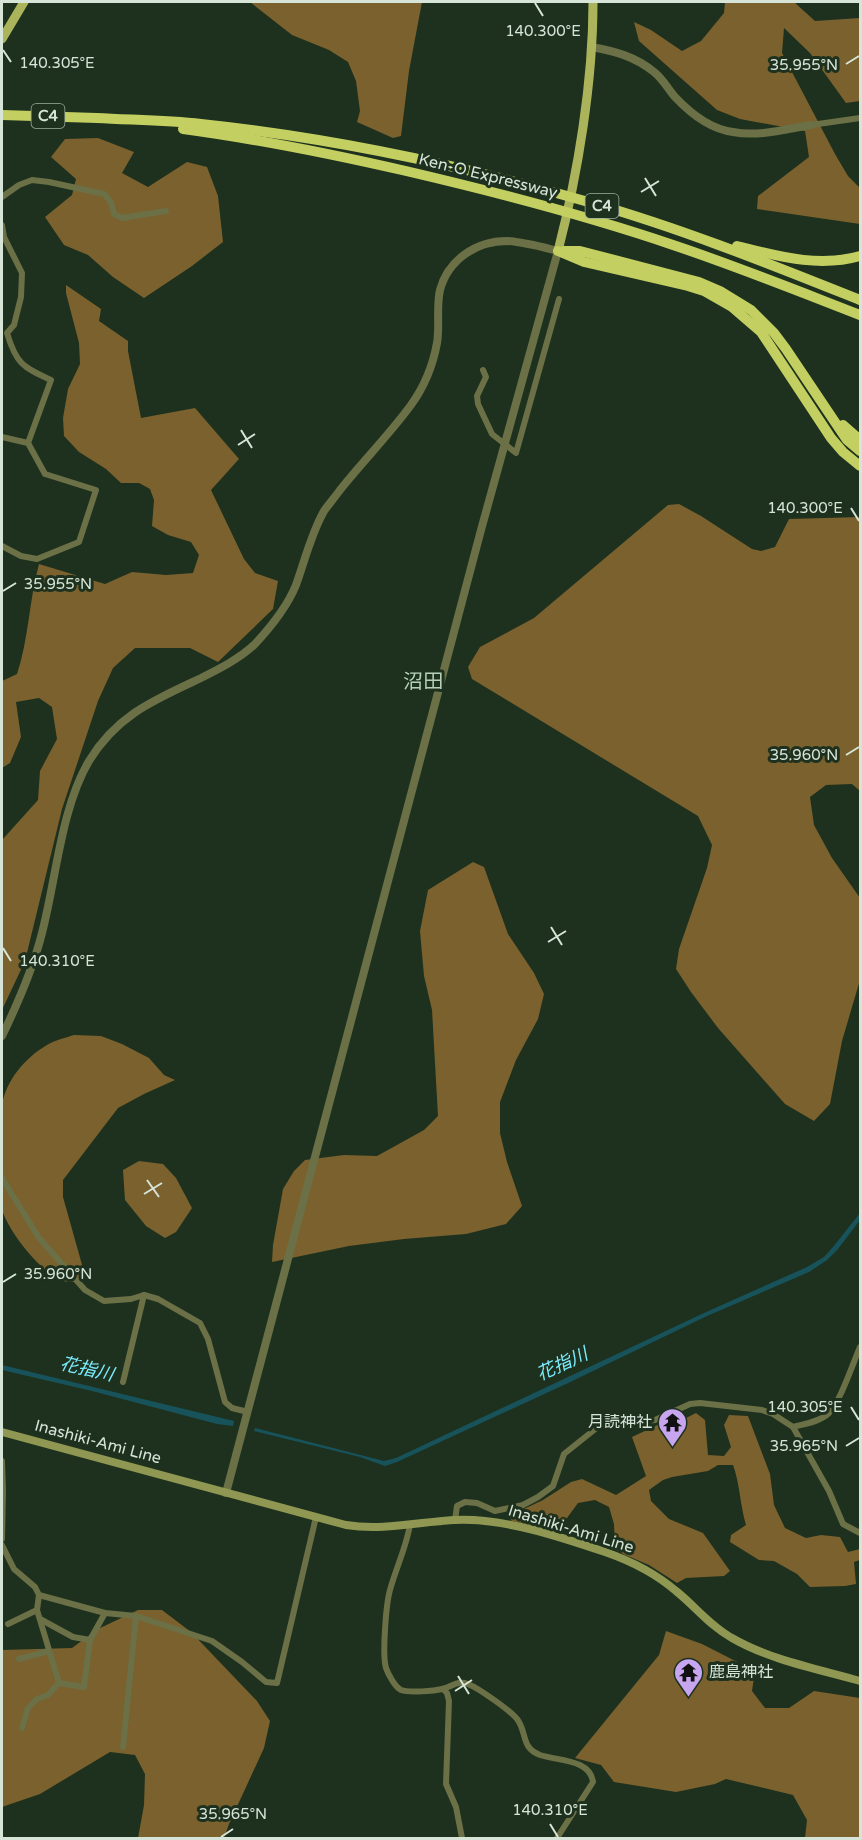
<svg xmlns="http://www.w3.org/2000/svg" width="862" height="1840" viewBox="0 0 862 1840" font-family="'Varela Round','Noto Sans JP',sans-serif">
<style>
.forest{fill:#7a612e}
.water{fill:#18535c}
.lines{fill:none;stroke-linecap:round;stroke-linejoin:round}
.minor{stroke:#6b7046;stroke-width:6}
.tertiary{stroke:#6b7046;stroke-width:8}
.secondary{stroke:#8f9752;stroke-width:8}
.primary{stroke:#abb45a;stroke-width:9}
.motorway{stroke:#c4cf61;stroke-width:10}
.ticks{fill:none;stroke:#d7e4d8;stroke-width:2}
.labels{text-anchor:middle;dominant-baseline:central;stroke-width:6;stroke-linejoin:round;paint-order:stroke}
.shield{fill:#1d311e;stroke:#9faea0;stroke-width:1.5}
.shield-label{font-size:15px;font-weight:bold;fill:#d7e4d8}
.street-label{font-size:16px;fill:#d7e4d8;stroke:#1d311e}
.poi-label{font-size:16px;fill:#d7e4d8;stroke:#1d311e;text-anchor:end}
.water-label{font-size:18px;font-style:italic;fill:#7becfe;stroke:#1d311e}
.quarter-label{font-size:20px;fill:#b6cfb7;stroke:#1d311e}
.ticks-label{font-size:15px;text-anchor:middle;fill:#d7e4d8;stroke:#1d311e;stroke-width:6;stroke-linejoin:round;paint-order:stroke}
</style>
<rect width="100%" height="100%" fill="#1d311e"/>
<g class="forest">
<polygon points="250,2 422,2 409,71 401,136 393,138 357,122 360,111 356,81 348,62 329,50 292,35"/>
<polygon points="725,2 794,2 815,21 860,18 860,101 846,103 810,53 784,28 782,53 835,154 848,176 860,188 860,224 757,209 758,196 809,157 805,131 740,119 717,110 639,41 634,22 651,30 682,51 701,41 724,13"/>
<polygon points="98,138 134,152 122,173 148,187 187,162 207,167 218,196 223,242 192,266 144,298 113,277 88,255 64,245 45,217 72,195 76,179 51,157 65,139"/>
<path d="M66,285L101,309L99,321L128,341V351L141,418L195,408L239,459L211,490L244,559L255,573L278,581L273,609L218,662L190,648H135L113,668L98,701L62,809L25,961L2,1010V840L38,800L40,771L57,739L52,707L39,698L16,702L21,737L10,763L2,768V681L17,674C29,638 29,600 39,564L105,584L132,572L166,575L193,573L199,555L191,542L168,535L152,526L154,500L150,489L139,483H121L106,469L79,452L64,436L63,418L68,389L80,364L79,343L66,293Z"/>
<polygon points="679,504 701,516 752,549 761,551 775,547 789,519 860,517 860,791 852,784 826,785 810,797 814,825 832,858 860,898 860,980 842,1041 830,1104 814,1121 785,1104 718,1028 691,992 676,969 679,949 707,868 712,845 698,816 472,679 468,667 480,647 534,618 668,505"/>
<polygon points="473,862 484,867 508,934 534,973 544,994 538,1019 516,1060 500,1102 500,1133 507,1162 522,1206 506,1224 466,1234 404,1239 349,1246 272,1262 273,1245 283,1189 294,1171 305,1160 344,1155 377,1156 424,1130 438,1116 432,1010 424,976 420,931 428,890"/>
<path d="M74,1035L101,1036L122,1044L149,1058L164,1075L175,1080L144,1094L118,1108L63,1180V1197L86,1279C79,1282 71,1283 63,1281C41,1273 9,1232 2,1210V1105C6,1080 26,1057 47,1045C55,1040 65,1038 74,1035Z"/>
<polygon points="139,1161 163,1164 176,1178 192,1208 176,1232 165,1238 146,1226 125,1200 123,1170"/>
<path d="M696,1413L705,1420L708,1455L724,1456L731,1447L724,1425L729,1415L748,1416L770,1474L774,1505L785,1528L806,1538L821,1535L840,1537L848,1552L860,1549V1560L854,1562L856,1584L845,1586L810,1587L797,1574L774,1561L759,1560L730,1542L731,1535L746,1525C740,1505 740,1484 733,1465H718L708,1471L672,1477L663,1480L649,1490L651,1501L669,1519L703,1533L730,1571L724,1576L686,1578L677,1583L649,1565L623,1554L615,1549L614,1524L609,1507L595,1500L578,1503L567,1518L546,1528L512,1521L509,1516L543,1500L571,1482L582,1479L616,1495L646,1476L632,1437L666,1421L678,1418L684,1419Z"/>
<polygon points="138,1610 162,1610 191,1632 257,1701 270,1721 264,1748 229,1824 224,1838 138,1838 144,1805 145,1774 135,1755 110,1752 40,1794 2,1807 2,1650 72,1648 98,1629"/>
<polygon points="666,1631 702,1644 755,1671 752,1691 765,1708 789,1708 814,1691 860,1698 860,1838 805,1838 807,1820 793,1795 726,1779 715,1784 676,1792 614,1782 601,1765 575,1758 659,1655"/>
</g>
<g class="water">
<polygon points="860,1213 860,1220 838,1249 827,1260 809,1272 707,1316 566,1384 397,1462 385,1466 360,1457 254,1431 255,1428 384,1461 396,1458 704,1313 807,1267 824,1257 833,1247"/>
<polygon points="2,1365 234,1421 233,1426 217,1424 92,1391 2,1370"/>
</g>
<g class="lines">
<g class="minor">
<polyline points="811,125 860,118"/>
<polyline points="2,197 19,185 32,180 49,182 104,194 111,202 114,214 122,218 166,211"/>
<path d="M2,225L4,237L22,273L21,297L14,325L7,333C16,363 22,367 51,380L28,443"/>
<polyline points="483,370 486,377 477,396 478,404 492,434 516,453 559,299"/>
<polyline points="2,437 28,443 45,474 96,490 79,542 37,559 21,556 2,546"/>
<polyline points="2,1178 39,1238 85,1290 104,1301 131,1299 144,1295 158,1299 200,1323 208,1339 225,1402 232,1408 248,1412"/>
<polyline points="123,1382 144,1295"/>
<path d="M793,1427C804,1424 819,1422 828,1414C840,1403 853,1363 860,1347"/>
<polyline points="2,1461 3,1490 2,1539"/>
<polyline points="455,1520 457,1506 465,1502 477,1503 495,1511 523,1505 538,1497 553,1486 564,1454 599,1426 614,1419 642,1422 655,1420 690,1404 700,1403 762,1410 773,1414 793,1427 829,1491 843,1524 860,1533"/>
<path d="M410,1525C406,1548 396,1568 390,1590C386,1604 382,1655 386,1668C388,1674 395,1687 401,1690C409,1693 434,1691 442,1689C452,1687 457,1680 468,1684C478,1688 515,1713 519,1722C527,1736 522,1748 540,1755C558,1761 590,1759 593,1782L557,1838"/>
<polyline points="2,1545 14,1569 35,1587 39,1595 37,1610 59,1683 48,1695 37,1699 28,1708 22,1728"/>
<polyline points="39,1595 105,1613 136,1616 212,1641 242,1662 266,1682 277,1683 316,1517"/>
<polyline points="40,1619 73,1637 90,1640"/>
<polyline points="8,1624 37,1610"/>
<polyline points="19,1659 49,1651"/>
<polyline points="59,1683 84,1687 90,1640 105,1613"/>
<polyline points="443,1689 447,1693 449,1701 446,1784 456,1807 462,1838"/>
<polyline points="123,1747 136,1616"/>
</g>
<g class="tertiary">
<path d="M591,47C615,51 636,57 654,72C663,79 668,89 675,97C691,114 710,129 733,132C758,137 786,129 811,125"/>
<path d="M2,1036C18,1003 33,969 42,933C56,880 61,808 89,761C117,715 154,700 201,678C219,669 239,659 254,645C271,627 287,607 296,585C305,560 311,534 324,511C329,504 335,497 340,490C363,461 389,435 411,405C424,387 433,365 437,343C440,326 436,307 440,290C448,260 476,241 507,241C524,242 542,247 558,251L481,530L226,1493"/>
</g>
<path class="secondary" d="M2,1432L346,1525C383,1531 418,1522 454,1520C501,1517 561,1537 605,1552C631,1561 655,1573 676,1591C695,1606 710,1626 732,1638C770,1660 818,1669 860,1681"/>
<g class="primary">
<polyline points="2,39 24,2"/>
<path d="M558,251C578,173 593,82 593,2"/>
</g>
<g class="motorway">
<path d="M2,115C33,116 65,117 97,118C131,120 166,120 201,124C333,138 465,166 592,203C683,229 772,265 860,300"/>
<path d="M183,129C258,139 332,154 406,171C496,192 585,215 673,245C736,266 798,291 860,315"/>
<path d="M737,246C778,256 818,268 860,256"/>
<polyline points="558,251 584,262 688,286 704,291 732,307 761,332 831,438 843,452 860,466"/>
<polyline points="564,251 580,251 699,282 720,291 751,310 774,333 786,349 847,440 860,451"/>
<polyline points="843,425 860,440"/>
</g>
</g>
<path class="ticks" d="M535,3L543,16M3,50L11,62M846,64L859,56M645,178L656,196M641,192L659,181M241,430L252,448M238,445L255,434M851,508L859,521M3,591L16,583M846,755L859,747M551,927L562,945M548,942L566,931M3,948L11,961M147,1180L159,1197M144,1194L162,1183M3,1282L16,1274M851,1407L859,1420M846,1446L859,1438M458,1676L469,1694M455,1691L472,1680M550,1824L558,1837M221,1837L233,1829"/>
<defs>
<symbol id="temple-pin" viewBox="-11 -11 22 30"><path d="M0 17L-7.5 6A9.5 9.5 0 1 1 7.5 6Z" fill="#c7a6ef" stroke="#1d311e"/><path d="M0-6L5-2H3V0L6.5 2.5H4V6H1.5V3h-3V6H-4V2.5H-6.5L-3 0V-2H-5Z" fill="#111"/></symbol>
</defs>
<g fill-rule="evenodd">
<use href="#temple-pin" x="656" y="1406" width="33" height="45"/>
<use href="#temple-pin" x="672" y="1656" width="33" height="45"/>
</g>
<g class="labels">
<g class="shield">
<rect x="31.5" y="104" width="33" height="24" rx="4.5"/>
<rect x="585.5" y="194" width="33" height="24" rx="4.5"/>
</g>
<g class="shield-label">
<text x="48" y="116">C4</text>
<text x="602" y="206">C4</text>
</g>
<g class="street-label">
<text transform="translate(488 176) rotate(14)">Ken-O Expressway</text>
<text transform="translate(98 1442) rotate(15)">Inashiki-Ami Line</text>
<text transform="translate(571 1529) rotate(17)">Inashiki-Ami Line</text>
</g>
<g class="poi-label">
<text x="652" y="1422">月読神社</text>
<text x="709" y="1672" text-anchor="start">鹿島神社</text>
</g>
<g class="water-label">
<text transform="translate(562 1364) rotate(-25)">花指川</text>
<text transform="translate(87 1369) rotate(13)">花指川</text>
</g>
<g class="quarter-label">
<text x="423" y="682">沼田</text>
</g>
</g>
<g class="ticks-label">
<text x="543" y="36">140.300°E</text>
<text x="57" y="68">140.305°E</text>
<text x="804" y="70">35.955°N</text>
<text x="805" y="513">140.300°E</text>
<text x="58" y="589">35.955°N</text>
<text x="804" y="760">35.960°N</text>
<text x="57" y="966">140.310°E</text>
<text x="58" y="1279">35.960°N</text>
<text x="805" y="1412">140.305°E</text>
<text x="804" y="1451">35.965°N</text>
<text x="550" y="1815">140.310°E</text>
<text x="233" y="1819">35.965°N</text>
</g>
<rect width="862" height="1840" fill="none" stroke="#d7e4d8" stroke-width="6"/>
</svg>
